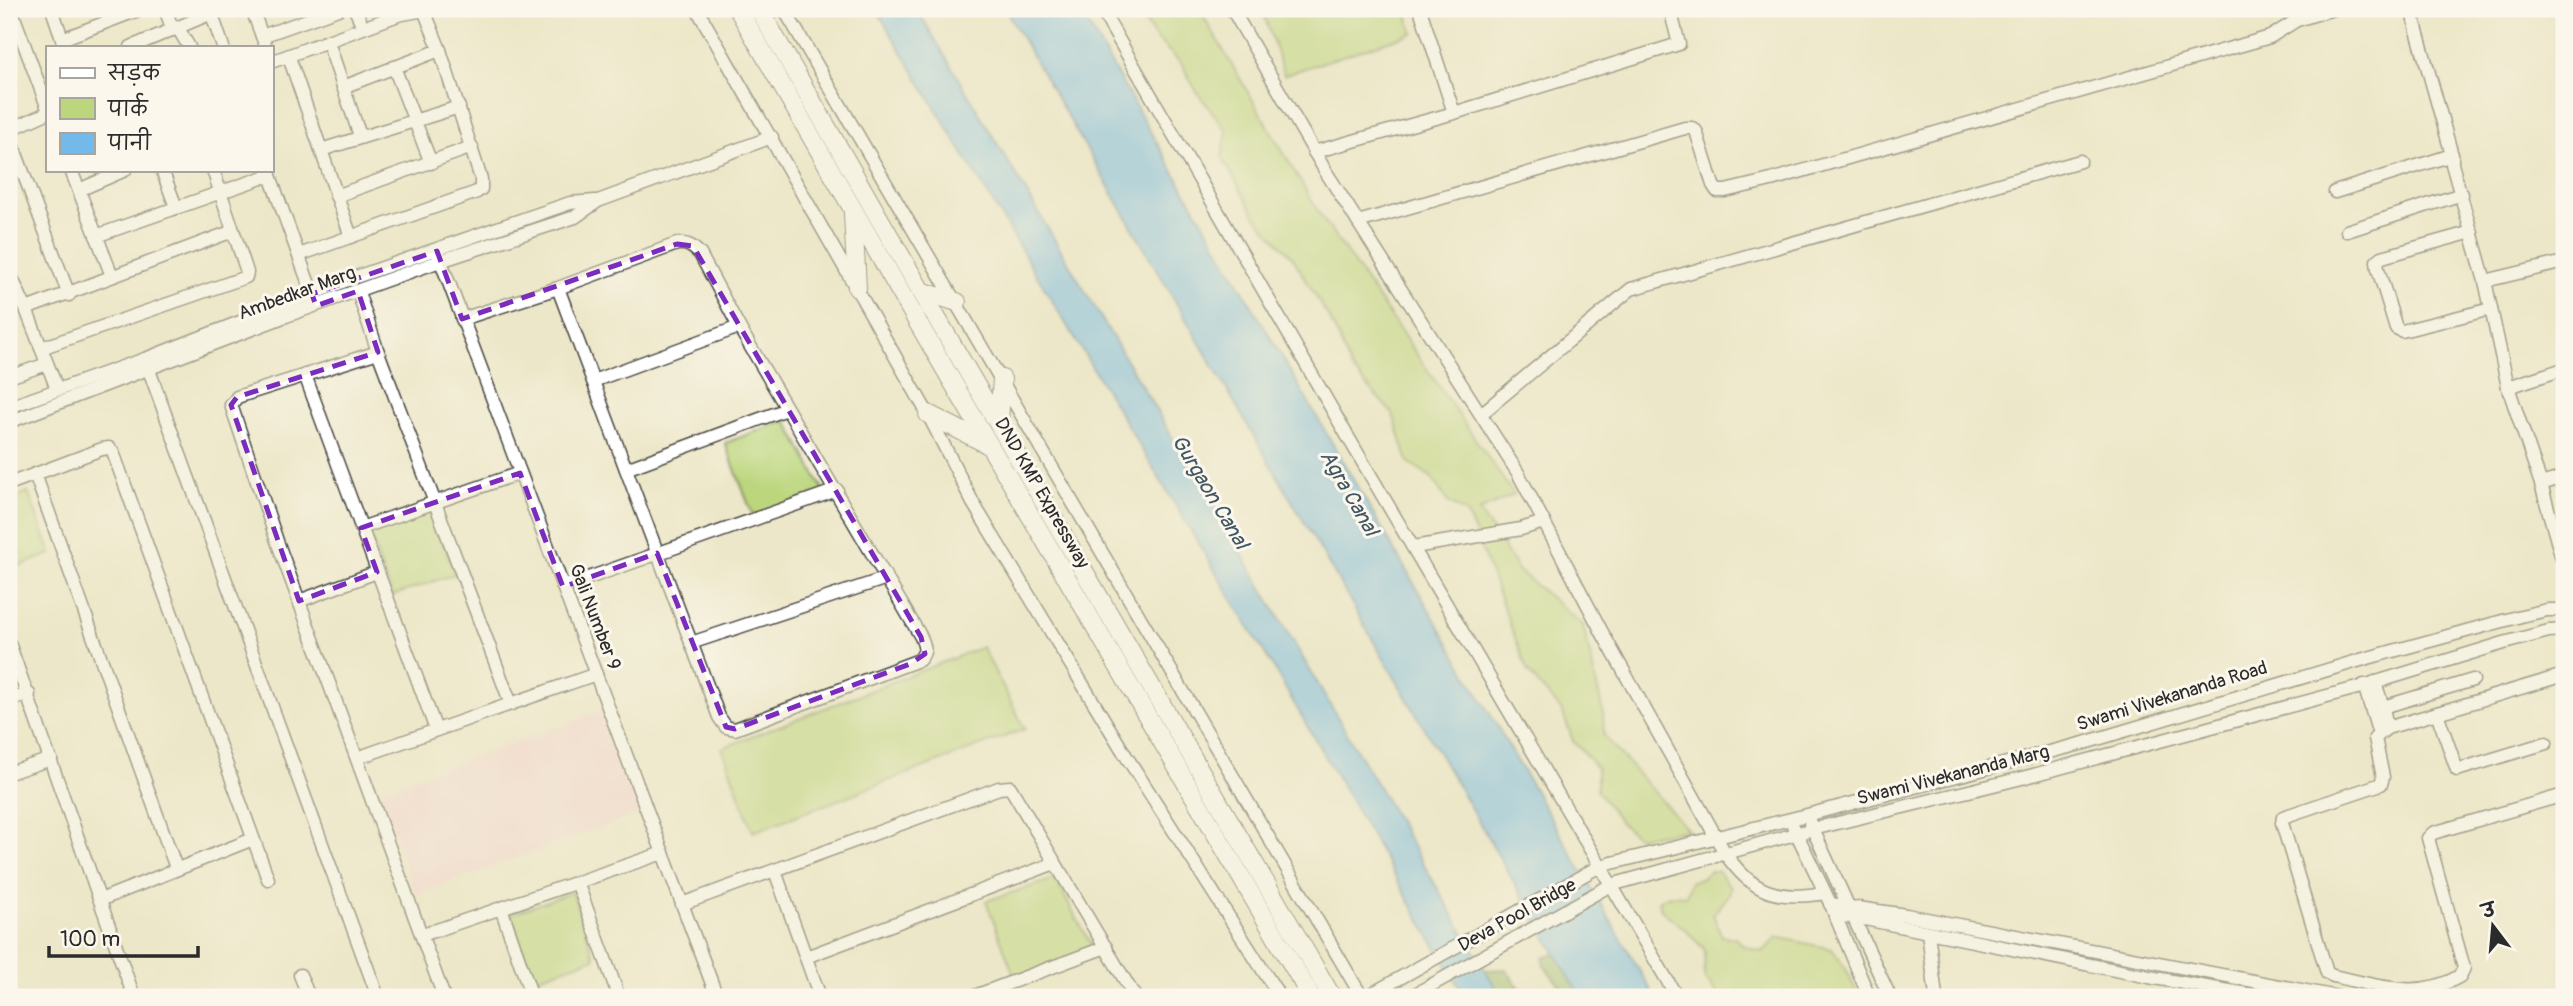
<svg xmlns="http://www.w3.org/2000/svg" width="2573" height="1006" viewBox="0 0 2573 1006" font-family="Pangolin,'Playpen Sans Deva',sans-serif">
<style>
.built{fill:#f7cfd5}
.green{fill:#bbd67c;stroke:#738054;stroke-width:2}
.forest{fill:#94b76c;stroke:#60714c;stroke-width:2}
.water{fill:#73baeb;stroke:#4f728b;stroke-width:2}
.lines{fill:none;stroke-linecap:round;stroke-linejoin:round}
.minor-casing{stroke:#484743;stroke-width:15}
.highway-casing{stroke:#484743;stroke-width:20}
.minor{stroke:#fff;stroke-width:12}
.highway{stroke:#fff;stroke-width:18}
.marked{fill:none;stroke:#7b2cbf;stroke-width:5;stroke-dasharray:14 9;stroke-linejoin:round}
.labels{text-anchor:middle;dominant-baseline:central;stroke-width:6;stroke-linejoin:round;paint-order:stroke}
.street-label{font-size:19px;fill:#2b2b2b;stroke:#fbf7ec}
.water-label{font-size:21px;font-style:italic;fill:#415665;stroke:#fbf7ec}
</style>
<rect width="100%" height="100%" fill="#fbf7ec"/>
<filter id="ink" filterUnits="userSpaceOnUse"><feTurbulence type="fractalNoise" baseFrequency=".0143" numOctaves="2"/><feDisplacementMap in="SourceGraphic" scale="14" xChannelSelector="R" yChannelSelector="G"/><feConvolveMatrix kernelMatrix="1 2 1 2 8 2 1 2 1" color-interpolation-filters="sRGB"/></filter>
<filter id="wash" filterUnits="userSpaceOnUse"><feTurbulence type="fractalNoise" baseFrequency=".00686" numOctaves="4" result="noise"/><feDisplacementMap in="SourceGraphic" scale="28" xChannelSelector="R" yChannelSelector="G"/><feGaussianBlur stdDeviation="1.57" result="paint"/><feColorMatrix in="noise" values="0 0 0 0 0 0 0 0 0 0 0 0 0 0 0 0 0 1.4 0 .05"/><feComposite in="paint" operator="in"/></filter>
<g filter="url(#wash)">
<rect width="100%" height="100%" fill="#ede7c9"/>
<polygon class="built" points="604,710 641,813 416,894 379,791"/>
<g class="green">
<polygon points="1137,9 1199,9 1319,213 1514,495 1479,511 1519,571 1583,625 1603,713 1604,736 1688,830 1638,837 1623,825 1597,791 1597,768 1573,741 1562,711 1528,672 1475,532 1466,513 1448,502 1431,477 1408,462 1393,414 1351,368 1333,325 1293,258 1256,217 1222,157 1227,131 1197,92 1181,63 1155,37"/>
<polygon points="1262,9 1405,9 1413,33 1284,75"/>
<polygon points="786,420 824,491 753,516 725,443"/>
<polygon points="28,492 51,554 9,570 9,499"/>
<polygon points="431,510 455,574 392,596 369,533"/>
<polygon points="982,647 1025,729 753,832 722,748"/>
<polygon points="1710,871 1719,872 1731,888 1729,895 1713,915 1722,936 1737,939 1743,946 1763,952 1777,937 1832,949 1847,971 1859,997 1720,997 1704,977 1705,950 1686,930 1661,910 1659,900 1669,895 1686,896 1691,881 1701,879"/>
<polygon points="1055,879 1094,950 1015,978 986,901"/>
<polygon points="572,892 595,958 533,979 511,914"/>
</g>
<g class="forest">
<polygon points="1555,953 1581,997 1560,997 1566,993 1544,966 1543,957"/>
<polygon points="1506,969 1525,997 1501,997 1485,970"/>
</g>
<g class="water">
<polygon points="876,9 917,9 1252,571 1501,997 1465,997 1273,667"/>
<polygon points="1005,9 1079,9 1655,997 1581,997"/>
</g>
</g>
<g filter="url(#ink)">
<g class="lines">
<defs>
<g id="minor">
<polyline points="11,9 47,106"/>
<polyline points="52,9 65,47"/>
<polyline points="165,9 173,30"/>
<polyline points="210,9 223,47"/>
<polyline points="252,9 266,47"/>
<polyline points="355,9 363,27"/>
<polyline points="697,9 928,414 973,503 1126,756 1280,997"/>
<polyline points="784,9 1362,997"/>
<polyline points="1101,9 1348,437 1677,997"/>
<path d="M1232,9L1326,172L1518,473L1603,634L1725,853C1752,893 1777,901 1825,893"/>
<polyline points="1420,9 1454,113"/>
<polyline points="2411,9 2452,155"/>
<polyline points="178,28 189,47"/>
<polyline points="262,36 338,9"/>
<polyline points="62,39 141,9"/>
<polyline points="328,42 360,136"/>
<polyline points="131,47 212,13"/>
<polyline points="289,57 351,237"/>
<polyline points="271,62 398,15 424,10 440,50 481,179 481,189 477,192 299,255"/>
<polyline points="394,67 431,163"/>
<polyline points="343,87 440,50"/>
<polyline points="9,130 47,113"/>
<polyline points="9,135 69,295"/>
<polyline points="321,150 459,107"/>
<polyline points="1314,152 1454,113 1679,44 1670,9"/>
<polyline points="71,170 112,276"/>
<polyline points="162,170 176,207"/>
<polyline points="268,170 315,301"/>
<polyline points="79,190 125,170"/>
<polyline points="2335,192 2452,155 2452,164 2485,281 2508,387 2541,484 2564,566"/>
<polyline points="336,196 472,147"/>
<polyline points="1358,222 1685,128 1692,128 1696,131 1713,185 1717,191 1725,191 1771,180 2270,37 2297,20 2333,9"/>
<polyline points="2347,231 2462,194"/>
<polyline points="2472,232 2382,257 2377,261 2378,269 2396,328 2402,331 2491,309"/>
<polyline points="96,236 270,175"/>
<polyline points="437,251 717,997"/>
<polyline points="9,272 26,309 57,389"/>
<polyline points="2485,281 2564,262"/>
<polyline points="358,292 378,352 511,704"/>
<polyline points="26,309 233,231"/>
<path d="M462,319L558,288L677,244C688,243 692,246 700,254L739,327L921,637C925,647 927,651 919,660L735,729L726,727L719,717L558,288"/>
<polyline points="41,348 246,277 247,272 213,170"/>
<polyline points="378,352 237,397 231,405 277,541 444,997"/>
<polyline points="145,359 378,997"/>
<polyline points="305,375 436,730"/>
<polyline points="9,377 47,364"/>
<polyline points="593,381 739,327"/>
<polyline points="2508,387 2564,369"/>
<polyline points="9,407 145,359 353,278 570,203 595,201"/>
<polyline points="1481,414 1631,289 2080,161"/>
<polyline points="9,422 286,316 440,261 575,217 598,201 772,137"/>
<polyline points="626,469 787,409"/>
<polyline points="35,474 176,868"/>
<polyline points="9,484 102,449 109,448 113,452 268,879"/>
<polyline points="2541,484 2564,477"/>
<polyline points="361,528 520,473"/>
<polyline points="1414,547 1521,529 1544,522"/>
<polyline points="563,587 837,490"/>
<polyline points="299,601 377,572"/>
<polyline points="9,643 134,997"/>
<polyline points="691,643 887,578"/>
<path d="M2564,675L2387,728L2375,738L2383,777L2381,784L2283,817L2282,823L2327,973L2333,976C2376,985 2418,1001 2460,976L2464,968L2428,838L2433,833L2564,795"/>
<polyline points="2375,682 2383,707 2387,728"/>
<polyline points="2364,685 2379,734"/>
<polyline points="9,700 29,694"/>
<polyline points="2383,707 2473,680"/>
<polyline points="2437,713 2457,770 2546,743"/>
<polyline points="357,758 596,674"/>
<polyline points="9,773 51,759"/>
<polyline points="1810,823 1890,997"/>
<polyline points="1793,826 1831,905 1869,997"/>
<polyline points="775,871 820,997"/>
<polyline points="577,882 619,997"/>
<polyline points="100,900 253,839"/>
<polyline points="682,904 999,788 1010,787 1135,997"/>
<polyline points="1830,904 1906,915 2338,997"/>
<polyline points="501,908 532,997"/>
<polyline points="1835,916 1855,917 2149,977 2264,997"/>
<polyline points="1928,932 1936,997"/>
<polyline points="422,935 663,853"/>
<polyline points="806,957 1055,863"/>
<polyline points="300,975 309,997"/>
<polyline points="972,997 1106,947"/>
<polyline points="1366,997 1600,866 1807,815 2084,743 2364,659 2521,616 2547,610 2564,610"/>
<polyline points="1410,997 1611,885 1813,829 2022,778 2357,688 2504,643 2549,631 2564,630"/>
</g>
<g id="highway">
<polyline points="738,9 917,321 1311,997"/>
<polyline points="759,9 921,291 1332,997"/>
<polyline points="853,214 857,288"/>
<polyline points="921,291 957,302"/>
<polyline points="928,414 989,445"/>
<polyline points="999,422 1002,379"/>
</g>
</defs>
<use href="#minor" class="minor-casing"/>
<use href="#highway" class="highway-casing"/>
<use href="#minor" class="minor"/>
<use href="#highway" class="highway"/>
</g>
</g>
<path d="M0 0H2573V1006H0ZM677,244L693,246L921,637L925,654L910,664L735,729L726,727L657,553L563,587L520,473L361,528L377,572L299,601L231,405L237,397L378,352L358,291L316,306L312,294L437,251L462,319Z" fill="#ede7c9" fill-opacity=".55" fill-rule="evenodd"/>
<path class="marked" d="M677,244L693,246L921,637L925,654L910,664L735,729L726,727L657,553L563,587L520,473L361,528L377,572L299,601L231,405L237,397L378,352L358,291L316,306L312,294L437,251L462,319Z"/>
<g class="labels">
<g class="street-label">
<text transform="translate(297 293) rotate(-20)">Ambedkar Marg</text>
<text transform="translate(1042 493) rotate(60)">DND KMP Expressway</text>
<text transform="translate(595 617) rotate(69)">Gali Number 9</text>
<text transform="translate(2172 696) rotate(-17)">Swami Vivekananda Road</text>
<text transform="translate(1953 775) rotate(-14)">Swami Vivekananda Marg</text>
<text transform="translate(1517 915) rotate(-29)">Deva Pool Bridge</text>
</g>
<g class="water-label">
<text transform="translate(1210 492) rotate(59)">Gurgaon Canal</text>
<text transform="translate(1349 493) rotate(60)">Agra Canal</text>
</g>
</g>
<rect width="2573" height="1006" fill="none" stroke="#fbf7ec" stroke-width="35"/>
<rect x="46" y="46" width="228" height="126" fill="#fbf7ec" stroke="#a8a59f" stroke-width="2"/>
<rect x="60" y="68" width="35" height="10" fill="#ffffff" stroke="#a8a59f" stroke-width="2"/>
<text x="108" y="80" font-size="21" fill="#2b2b2b">सड़क</text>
<rect x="60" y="98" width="35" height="21" fill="#bbd67c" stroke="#a8a59f" stroke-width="2"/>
<text x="108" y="116" font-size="21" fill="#2b2b2b">पार्क</text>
<rect x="60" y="133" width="35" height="21" fill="#73baeb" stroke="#a8a59f" stroke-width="2"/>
<text x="108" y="150" font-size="21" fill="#2b2b2b">पानी</text>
<g transform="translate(2493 926) rotate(344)" stroke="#fbf7ec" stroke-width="5" paint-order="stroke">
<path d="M0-5L12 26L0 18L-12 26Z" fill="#2b2b2b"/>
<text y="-10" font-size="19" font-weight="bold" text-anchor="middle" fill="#2b2b2b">उ</text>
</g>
<path d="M49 946v10h149v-10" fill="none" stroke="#2b2b2b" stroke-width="3.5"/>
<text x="60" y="946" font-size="21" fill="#2b2b2b" stroke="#fbf7ec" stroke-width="5" paint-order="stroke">100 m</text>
</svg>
